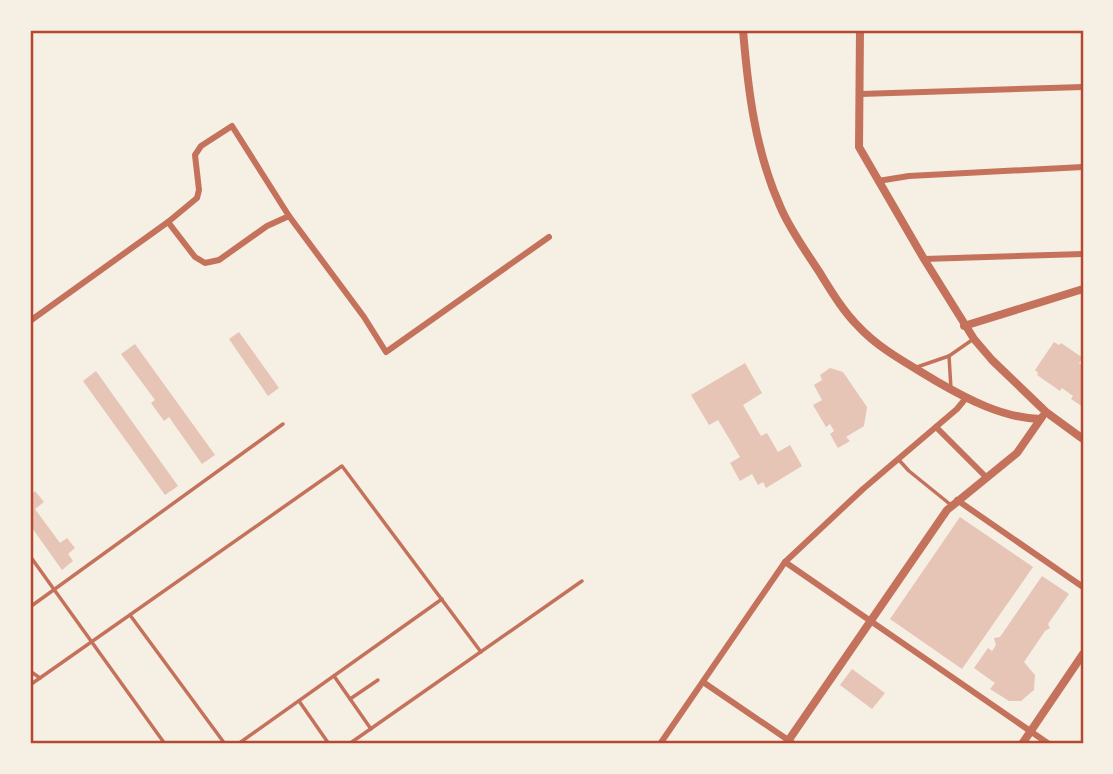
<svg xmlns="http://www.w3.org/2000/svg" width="1113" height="774" viewBox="0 0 1113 774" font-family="'IBM Plex Sans',sans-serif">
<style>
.building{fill:#e6c5b7}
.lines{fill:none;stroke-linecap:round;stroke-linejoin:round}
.service{stroke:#c5725c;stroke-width:3.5}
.minor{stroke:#c5725c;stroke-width:6}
.tertiary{stroke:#c5725c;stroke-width:8}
.neatline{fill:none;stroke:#b5482f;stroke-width:2.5}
</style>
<rect width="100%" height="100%" fill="#f6efe4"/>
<g class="building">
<polygon points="239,332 279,388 268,396 229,339"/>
<polygon points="1054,342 1059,345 1061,343 1083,358 1079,363 1083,366 1083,407 1071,399 1073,396 1062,388 1060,391 1037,375 1038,373 1035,370"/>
<polygon points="135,344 215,455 202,464 169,417 164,421 151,403 155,400 121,354"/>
<polygon points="745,363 762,393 743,405 761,436 767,433 778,452 790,445 802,466 766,488 763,482 758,485 752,474 740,481 730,463 740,457 718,420 709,425 691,395"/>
<polygon points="830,368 843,372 867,407 864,426 846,437 850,441 838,448 830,434 834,431 830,424 826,427 813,405 822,400 814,385 822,380 820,375"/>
<polygon points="96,371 178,486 165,495 83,381"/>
<polygon points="35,491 44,502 35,509 60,543 67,538 75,548 68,554 73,561 62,570 30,525 30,495"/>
<polygon points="960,517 1033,567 962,669 890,619"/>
<polygon points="1042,576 1069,594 1048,624 1050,628 1045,631 1024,662 1035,675 1034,690 1021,701 1009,701 990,689 995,683 974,668 988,648 992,651 996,645 994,638 1000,637"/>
<polygon points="852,669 885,693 872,709 840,685"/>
</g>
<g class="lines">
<g class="service">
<polyline points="949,356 951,389"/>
<polyline points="917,367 949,356 972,340"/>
<polyline points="898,459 909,471 951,505"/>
<polyline points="30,556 165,744"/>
<polyline points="30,607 283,424"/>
<polyline points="130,615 225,744"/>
<polyline points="30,671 40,678"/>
<polyline points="334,676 371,729"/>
<polyline points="30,685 342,466 481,652"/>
<polyline points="350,699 378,680"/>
<polyline points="299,701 329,744"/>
<polyline points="238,744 442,599"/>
<polyline points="349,744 582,581"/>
</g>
<g class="minor">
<polyline points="860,94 1083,87"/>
<polyline points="878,181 909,176 1083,167"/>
<polyline points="168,222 195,257 205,263 219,260 267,226 289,216"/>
<polyline points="924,259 1083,254"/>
<polyline points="30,321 168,222 197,198 199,190 195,155 201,146 232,126 289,216 364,317 386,352 549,237"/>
<polyline points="936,427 986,477"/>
<polyline points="957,500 1083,587"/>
<polyline points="785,562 1049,744"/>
<polyline points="703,682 794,744"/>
<polyline points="660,744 785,562 863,489 957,409 966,398"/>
</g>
<g class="tertiary">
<path d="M743,30C748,90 755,150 780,206C789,228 805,250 818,270C830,289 842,310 858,326C879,349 910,365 936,381C967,399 1003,418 1040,419"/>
<polyline points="860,30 859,147 924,259 974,339 992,360 1046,412 1083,439"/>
<polyline points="964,326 1083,289"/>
<polyline points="786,744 947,510 1017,453 1042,417"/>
<polyline points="1022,744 1083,654"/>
</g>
</g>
<rect width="1113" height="774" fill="none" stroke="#f6efe4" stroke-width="63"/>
<rect x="32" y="32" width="1050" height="710" class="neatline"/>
</svg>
